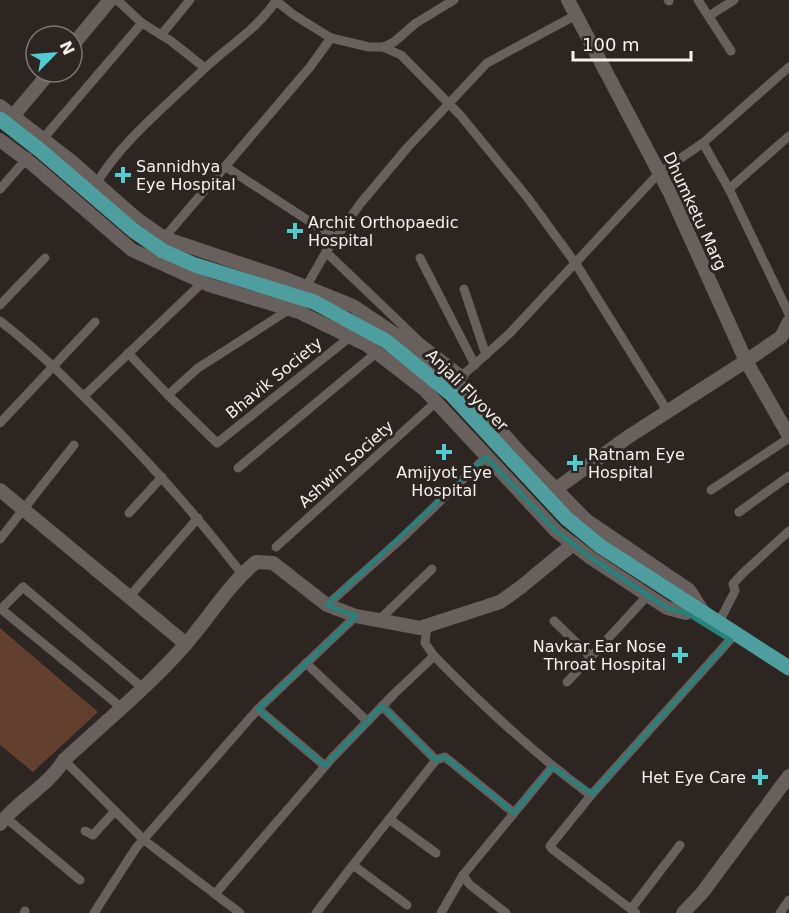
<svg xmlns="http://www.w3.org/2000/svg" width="789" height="913" viewBox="0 0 789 913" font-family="'DejaVu Sans',sans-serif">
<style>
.green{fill:#623f2f}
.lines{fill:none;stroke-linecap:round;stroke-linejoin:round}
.street{stroke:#67605c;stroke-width:9}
.secondary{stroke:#67605c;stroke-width:14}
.primary{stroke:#4e9d9f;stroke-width:15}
.marked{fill:none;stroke:#26827b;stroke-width:4.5;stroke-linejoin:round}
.poi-dot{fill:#51ccd3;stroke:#2c2522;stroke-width:2}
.labels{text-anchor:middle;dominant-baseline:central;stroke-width:6;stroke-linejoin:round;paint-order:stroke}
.poi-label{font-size:16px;fill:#f5f1ee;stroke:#2c2522;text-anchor:start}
.street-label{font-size:16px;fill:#f5f1ee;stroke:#2c2522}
</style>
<rect width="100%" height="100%" fill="#2c2522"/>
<polygon class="green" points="0,628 98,712 33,772 0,745"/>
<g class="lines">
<g class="street">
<polyline points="668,0 669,1"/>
<polyline points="698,0 731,51"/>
<polyline points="709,16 734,0"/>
<polyline points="142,23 171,41 205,68"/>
<polyline points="161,35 190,0"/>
<polyline points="331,38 369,47 383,47 401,55 461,116 527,197 576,264 668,412"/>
<polyline points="383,47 394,42 416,23 454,0"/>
<polyline points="41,141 142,23 117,0"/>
<polyline points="703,143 729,189 789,314"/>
<polyline points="226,167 335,238"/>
<path d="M96,184C119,146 154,116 186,86C195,78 204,68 213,61C236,41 259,26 276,1"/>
<polyline points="0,189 28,157"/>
<polyline points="729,189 789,136"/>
<polyline points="164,238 310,67 331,38 294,15 275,0"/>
<polyline points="326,252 420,342 464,376"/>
<polyline points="420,258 475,365"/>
<polyline points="306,287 326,252 360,204 407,148 487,63 576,15"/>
<polyline points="464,289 486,355"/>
<polyline points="0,305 45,258"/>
<path d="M0,321C37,349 69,382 102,415C152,465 198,517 242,574"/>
<polyline points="128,353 168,395 198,368 290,309"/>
<polyline points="455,382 510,333 659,173 703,143 789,67"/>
<polyline points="168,395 217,443 350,337"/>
<polyline points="84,396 202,283"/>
<polyline points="0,423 95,322"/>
<polyline points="238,468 376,353"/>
<polyline points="711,490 789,438"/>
<polyline points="739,512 789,476"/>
<polyline points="129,513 162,477"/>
<polyline points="0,539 74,445"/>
<polyline points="276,547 436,402"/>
<polyline points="129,597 198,518"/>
<polyline points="327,605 402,538 486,457"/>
<polyline points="378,621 432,569"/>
<polyline points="554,621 591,657 648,595"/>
<polyline points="719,622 735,591 733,584 743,573 789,531"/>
<path d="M434,656C483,706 532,752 588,793L592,794L730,640"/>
<polyline points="306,663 367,721"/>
<polyline points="567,682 591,657"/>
<polyline points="382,706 436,760 353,865 407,905"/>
<polyline points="122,708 1,609 23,587 144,689"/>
<polyline points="258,709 325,766"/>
<polyline points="64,760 144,840 240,913"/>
<polyline points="436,760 445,757 514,813"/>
<polyline points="592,794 550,846 552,849 636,913"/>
<polyline points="5,817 80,880"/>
<polyline points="389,819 436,853"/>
<polyline points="85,831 93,835 115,811"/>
<polyline points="215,894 333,757 394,694 434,656 425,643 427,626"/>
<polyline points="631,909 680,845"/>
<polyline points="24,913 25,911"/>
<polyline points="94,913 136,848 258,709 356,616"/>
<polyline points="316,913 353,865"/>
<polyline points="441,913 463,875"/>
<polyline points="506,913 469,884 463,875 552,767"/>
<polyline points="780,913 789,900"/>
</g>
<g class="secondary">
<polyline points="568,0 670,193 746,361 789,436"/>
<polyline points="72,46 110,0"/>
<polyline points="0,106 71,161 137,219 164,238 286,279 353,306 420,351 460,386 524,457 586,520 689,590 703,612"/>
<polyline points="13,116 50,72"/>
<polyline points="0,140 32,164 132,250 209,285 299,312 367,345 425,390 556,531 591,558 667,608 686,613"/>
<polyline points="556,489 628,437 746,361 781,337 789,322"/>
<polyline points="0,490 186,644"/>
<path d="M0,824C18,801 50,784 64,760C105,722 148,687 185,645C209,618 228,585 256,562L273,563L327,605L356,616L420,628L500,602L521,587L573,544"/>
<polyline points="683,913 702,893 789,776"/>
</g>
<polyline class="primary" points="0,119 41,151 134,231 163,251 195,265 314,302 386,341 451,394 566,518 600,546 789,668"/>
</g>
<path class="marked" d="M486,457L556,531L591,558L667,608L686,613L730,640L592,794L552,767L514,813L445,757L436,760L382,706L325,766L258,709L356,616L327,605Z"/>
<g class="poi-dot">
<path d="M120 166h6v6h6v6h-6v6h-6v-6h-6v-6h6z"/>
<path d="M292 222h6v6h6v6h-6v6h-6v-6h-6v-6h6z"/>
<path d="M441 443h6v6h6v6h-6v6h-6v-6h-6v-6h6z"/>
<path d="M572 454h6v6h6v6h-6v6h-6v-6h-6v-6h6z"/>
<path d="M677 646h6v6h6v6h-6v6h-6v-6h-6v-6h6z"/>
<path d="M757 768h6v6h6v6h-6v6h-6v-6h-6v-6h6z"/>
</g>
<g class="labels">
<g class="poi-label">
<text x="136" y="166">Sannidhya<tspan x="136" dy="18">Eye Hospital</tspan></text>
<text x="308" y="222">Archit Orthopaedic<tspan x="308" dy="18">Hospital</tspan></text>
<text x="588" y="454">Ratnam Eye<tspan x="588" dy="18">Hospital</tspan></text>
<text x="444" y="472" text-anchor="middle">Amijyot Eye<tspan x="444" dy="18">Hospital</tspan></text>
<text x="666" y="646" text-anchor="end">Navkar Ear Nose<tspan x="666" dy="18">Throat Hospital</tspan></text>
<text x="746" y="777" text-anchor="end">Het Eye Care</text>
</g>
<g class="street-label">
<text transform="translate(695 211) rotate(65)">Dhumketu Marg</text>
<text transform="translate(274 378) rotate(-39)">Bhavik Society</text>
<text transform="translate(467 390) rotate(45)">Anjali Flyover</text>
<text transform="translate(346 464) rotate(-42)">Ashwin Society</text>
</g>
</g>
<g transform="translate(54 54) rotate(65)"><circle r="28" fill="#2c2522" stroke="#7c7774" stroke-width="1.5"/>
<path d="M0-4.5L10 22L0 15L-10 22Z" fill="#51ccd3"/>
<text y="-9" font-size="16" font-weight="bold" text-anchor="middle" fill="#f5f1ee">N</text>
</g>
<path d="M573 51v9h118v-9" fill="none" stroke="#f5f1ee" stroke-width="3"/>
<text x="582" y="51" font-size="18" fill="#f5f1ee" stroke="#2c2522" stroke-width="4.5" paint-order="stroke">100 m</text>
</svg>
